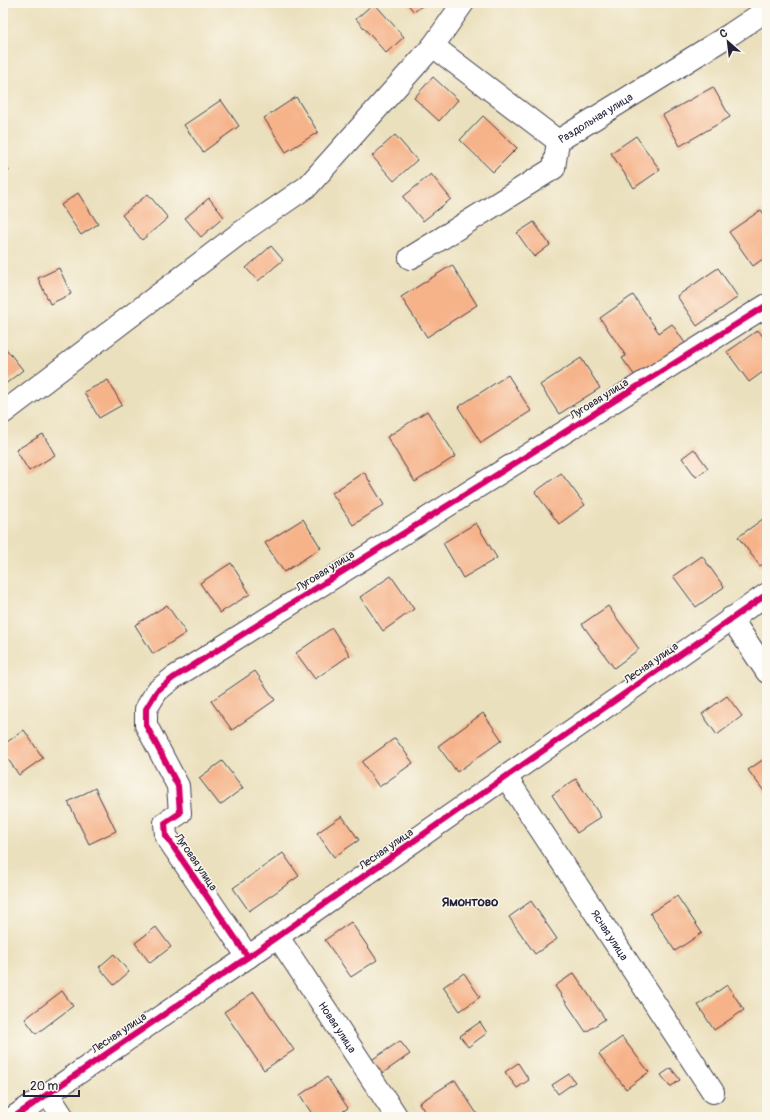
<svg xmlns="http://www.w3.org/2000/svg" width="770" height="1120" viewBox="0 0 770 1120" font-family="Pangolin,sans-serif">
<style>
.building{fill:#f6b38a}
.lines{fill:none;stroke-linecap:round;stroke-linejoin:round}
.street-casing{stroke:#403e4e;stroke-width:24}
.street{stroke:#fff;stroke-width:22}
.cycleway-casing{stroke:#fbf7ec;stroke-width:8}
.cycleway{stroke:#d6006c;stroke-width:6}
.labels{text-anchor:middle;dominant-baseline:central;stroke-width:3;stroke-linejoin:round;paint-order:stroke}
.street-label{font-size:11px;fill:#22223b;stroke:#fbf7ec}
.quarter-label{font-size:13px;font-weight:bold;fill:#22223b;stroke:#fbf7ec}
</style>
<rect width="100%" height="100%" fill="#fbf7ec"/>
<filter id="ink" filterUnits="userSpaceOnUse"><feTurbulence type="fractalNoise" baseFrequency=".025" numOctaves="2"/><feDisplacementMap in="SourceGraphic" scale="8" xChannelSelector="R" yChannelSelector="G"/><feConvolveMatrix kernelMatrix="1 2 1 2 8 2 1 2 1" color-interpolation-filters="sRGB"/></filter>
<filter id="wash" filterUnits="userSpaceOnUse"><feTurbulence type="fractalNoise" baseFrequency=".012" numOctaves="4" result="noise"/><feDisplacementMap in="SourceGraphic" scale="16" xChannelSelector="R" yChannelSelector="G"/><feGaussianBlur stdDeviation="0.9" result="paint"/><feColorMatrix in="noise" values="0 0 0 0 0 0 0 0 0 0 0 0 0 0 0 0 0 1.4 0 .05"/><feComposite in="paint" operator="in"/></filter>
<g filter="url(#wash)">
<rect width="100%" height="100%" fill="#ebe0bd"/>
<g id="blocks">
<g class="building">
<polygon points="374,3 404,37 386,53 356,19"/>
<polygon points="407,3 426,3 414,12"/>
<polygon points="433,77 458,100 439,121 414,98"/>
<polygon points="713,87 730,117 680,146 663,115"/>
<polygon points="296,97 318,132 286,152 264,118"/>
<polygon points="221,100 239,126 203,152 184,125"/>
<polygon points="483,116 517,148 493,172 460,140"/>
<polygon points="395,135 417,160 394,181 372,156"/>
<polygon points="636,136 660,170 634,188 611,153"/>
<polygon points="3,160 9,171 3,174"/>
<polygon points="431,174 451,199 423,221 403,197"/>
<polygon points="78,193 98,224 81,235 61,205"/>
<polygon points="148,194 168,218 142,240 122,215"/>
<polygon points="209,198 224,217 201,237 185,218"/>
<polygon points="761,210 767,218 767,256 753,266 729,232"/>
<polygon points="534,222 550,245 534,257 517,233"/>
<polygon points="271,246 283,260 258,281 246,268"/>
<polygon points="452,265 477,305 427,337 401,297"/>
<polygon points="59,268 71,294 50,304 38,278"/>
<polygon points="718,268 738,297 697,326 677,296"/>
<polygon points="633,295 659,333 672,324 687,346 638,380 622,358 626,356 600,318"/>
<polygon points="758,330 767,342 767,369 749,382 727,352"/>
<polygon points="3,345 23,370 3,386"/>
<polygon points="581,358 600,388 559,414 540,385"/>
<polygon points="508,375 531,411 481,443 458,407"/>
<polygon points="108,380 122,405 99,418 84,392"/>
<polygon points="427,411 456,456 415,482 387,437"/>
<polygon points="43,434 55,455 29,471 16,450"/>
<polygon points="694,449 708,468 696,477 682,458"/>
<polygon points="364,472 384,505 353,525 332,493"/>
<polygon points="561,473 585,505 559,524 535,492"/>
<polygon points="767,516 767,561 760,566 738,537"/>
<polygon points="303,519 321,548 284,572 265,543"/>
<polygon points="476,523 497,558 463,578 443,543"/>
<polygon points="702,556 724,587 696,607 673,576"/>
<polygon points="231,563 250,594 220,613 200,583"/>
<polygon points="391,576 414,609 383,631 360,597"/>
<polygon points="167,605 186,633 153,654 135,625"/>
<polygon points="608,606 639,649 614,668 582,624"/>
<polygon points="332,628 350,655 315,679 296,653"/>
<polygon points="255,671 275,700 232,730 211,701"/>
<polygon points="727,696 742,716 717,735 702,714"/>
<polygon points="483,713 502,740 457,772 438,746"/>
<polygon points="24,730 43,758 19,775 3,752 3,745"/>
<polygon points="395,738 413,763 379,787 362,762"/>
<polygon points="767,757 767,795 748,770"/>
<polygon points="222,761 243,788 220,805 199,778"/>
<polygon points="576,779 601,817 577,833 552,795"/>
<polygon points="95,788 116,831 89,844 68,802"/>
<polygon points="342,816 359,840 334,857 317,833"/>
<polygon points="283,853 299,876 249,911 233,888"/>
<polygon points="677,896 702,933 675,951 650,913"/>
<polygon points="531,901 557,939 535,954 509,917"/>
<polygon points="351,922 377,960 351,977 325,940"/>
<polygon points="156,927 171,947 150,963 135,943"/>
<polygon points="114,954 129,972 114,985 99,967"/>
<polygon points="464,973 480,997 460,1011 443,987"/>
<polygon points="574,973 605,1019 586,1032 555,986"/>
<polygon points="727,985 744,1010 714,1030 698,1005"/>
<polygon points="62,991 73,1006 36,1034 25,1019"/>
<polygon points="254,992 294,1050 264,1070 224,1012"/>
<polygon points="480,1022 487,1033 468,1047 460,1036"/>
<polygon points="622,1037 649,1072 626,1089 599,1054"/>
<polygon points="400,1041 410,1054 380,1075 370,1061"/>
<polygon points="518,1063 529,1080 517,1088 505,1072"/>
<polygon points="671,1068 680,1080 670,1087 661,1075"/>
<polygon points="569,1074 575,1082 558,1094 552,1085"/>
<polygon points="327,1077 348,1108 334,1117 314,1117 300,1095"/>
<polygon points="455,1080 477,1114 472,1117 428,1117 419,1103"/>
</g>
</g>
</g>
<g filter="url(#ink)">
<use href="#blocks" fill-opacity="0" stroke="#403e4e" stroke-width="1"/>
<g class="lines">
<defs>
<g id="street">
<path id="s1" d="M433,46L558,141L731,34L767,10"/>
<polyline points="410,258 554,168 558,141"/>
<polyline points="3,413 240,233 308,186 433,46 463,3"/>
<polyline points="731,618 767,672"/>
<path id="s2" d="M506,777L713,1092"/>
<path id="s3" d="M278,937L397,1117"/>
<polyline points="248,957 166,836 165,823 180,813 178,786 146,725 146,709 157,691 173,678 767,305"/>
<polyline points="48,1094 63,1117"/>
<polyline points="14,1117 248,957 767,594"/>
</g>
</defs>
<use href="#street" class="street-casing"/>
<use href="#street" class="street"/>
<defs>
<g id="cycleway">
<polyline points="248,957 166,836 165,823 180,813 178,786 146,725 146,709 157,691 173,678 767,305"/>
<polyline points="14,1117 248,957 767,594"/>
</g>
</defs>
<use href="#cycleway" class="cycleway-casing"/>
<use href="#cycleway" class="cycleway"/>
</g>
</g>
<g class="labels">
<g class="street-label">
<text stroke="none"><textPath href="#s1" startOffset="201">Раздольная улица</textPath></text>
<text transform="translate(599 399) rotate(-32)">Луговая улица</text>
<text transform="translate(325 571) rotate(-32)">Луговая улица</text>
<text transform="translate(651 663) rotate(-35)">Лесная улица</text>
<text transform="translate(386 849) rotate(-35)">Лесная улица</text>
<text transform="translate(196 862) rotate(56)">Луговая улица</text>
<text stroke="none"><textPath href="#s2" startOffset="189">Ясная улица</textPath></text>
<text stroke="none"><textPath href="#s3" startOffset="108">Новая улица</textPath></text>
<text transform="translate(119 1033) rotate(-34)">Лесная улица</text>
</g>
<g class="quarter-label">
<text x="470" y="902">Ямонтово</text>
</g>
</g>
<rect width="770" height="1120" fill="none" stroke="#fbf7ec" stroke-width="16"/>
<g transform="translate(728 42) rotate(332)" stroke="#fbf7ec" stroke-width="3" paint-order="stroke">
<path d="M0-3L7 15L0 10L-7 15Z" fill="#22223b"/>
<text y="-6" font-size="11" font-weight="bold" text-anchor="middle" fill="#22223b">С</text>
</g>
<path d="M24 1090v6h55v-6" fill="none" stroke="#22223b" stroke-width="2"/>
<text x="30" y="1090" font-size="12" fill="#22223b" stroke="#fbf7ec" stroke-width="3" paint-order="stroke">20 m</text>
</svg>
